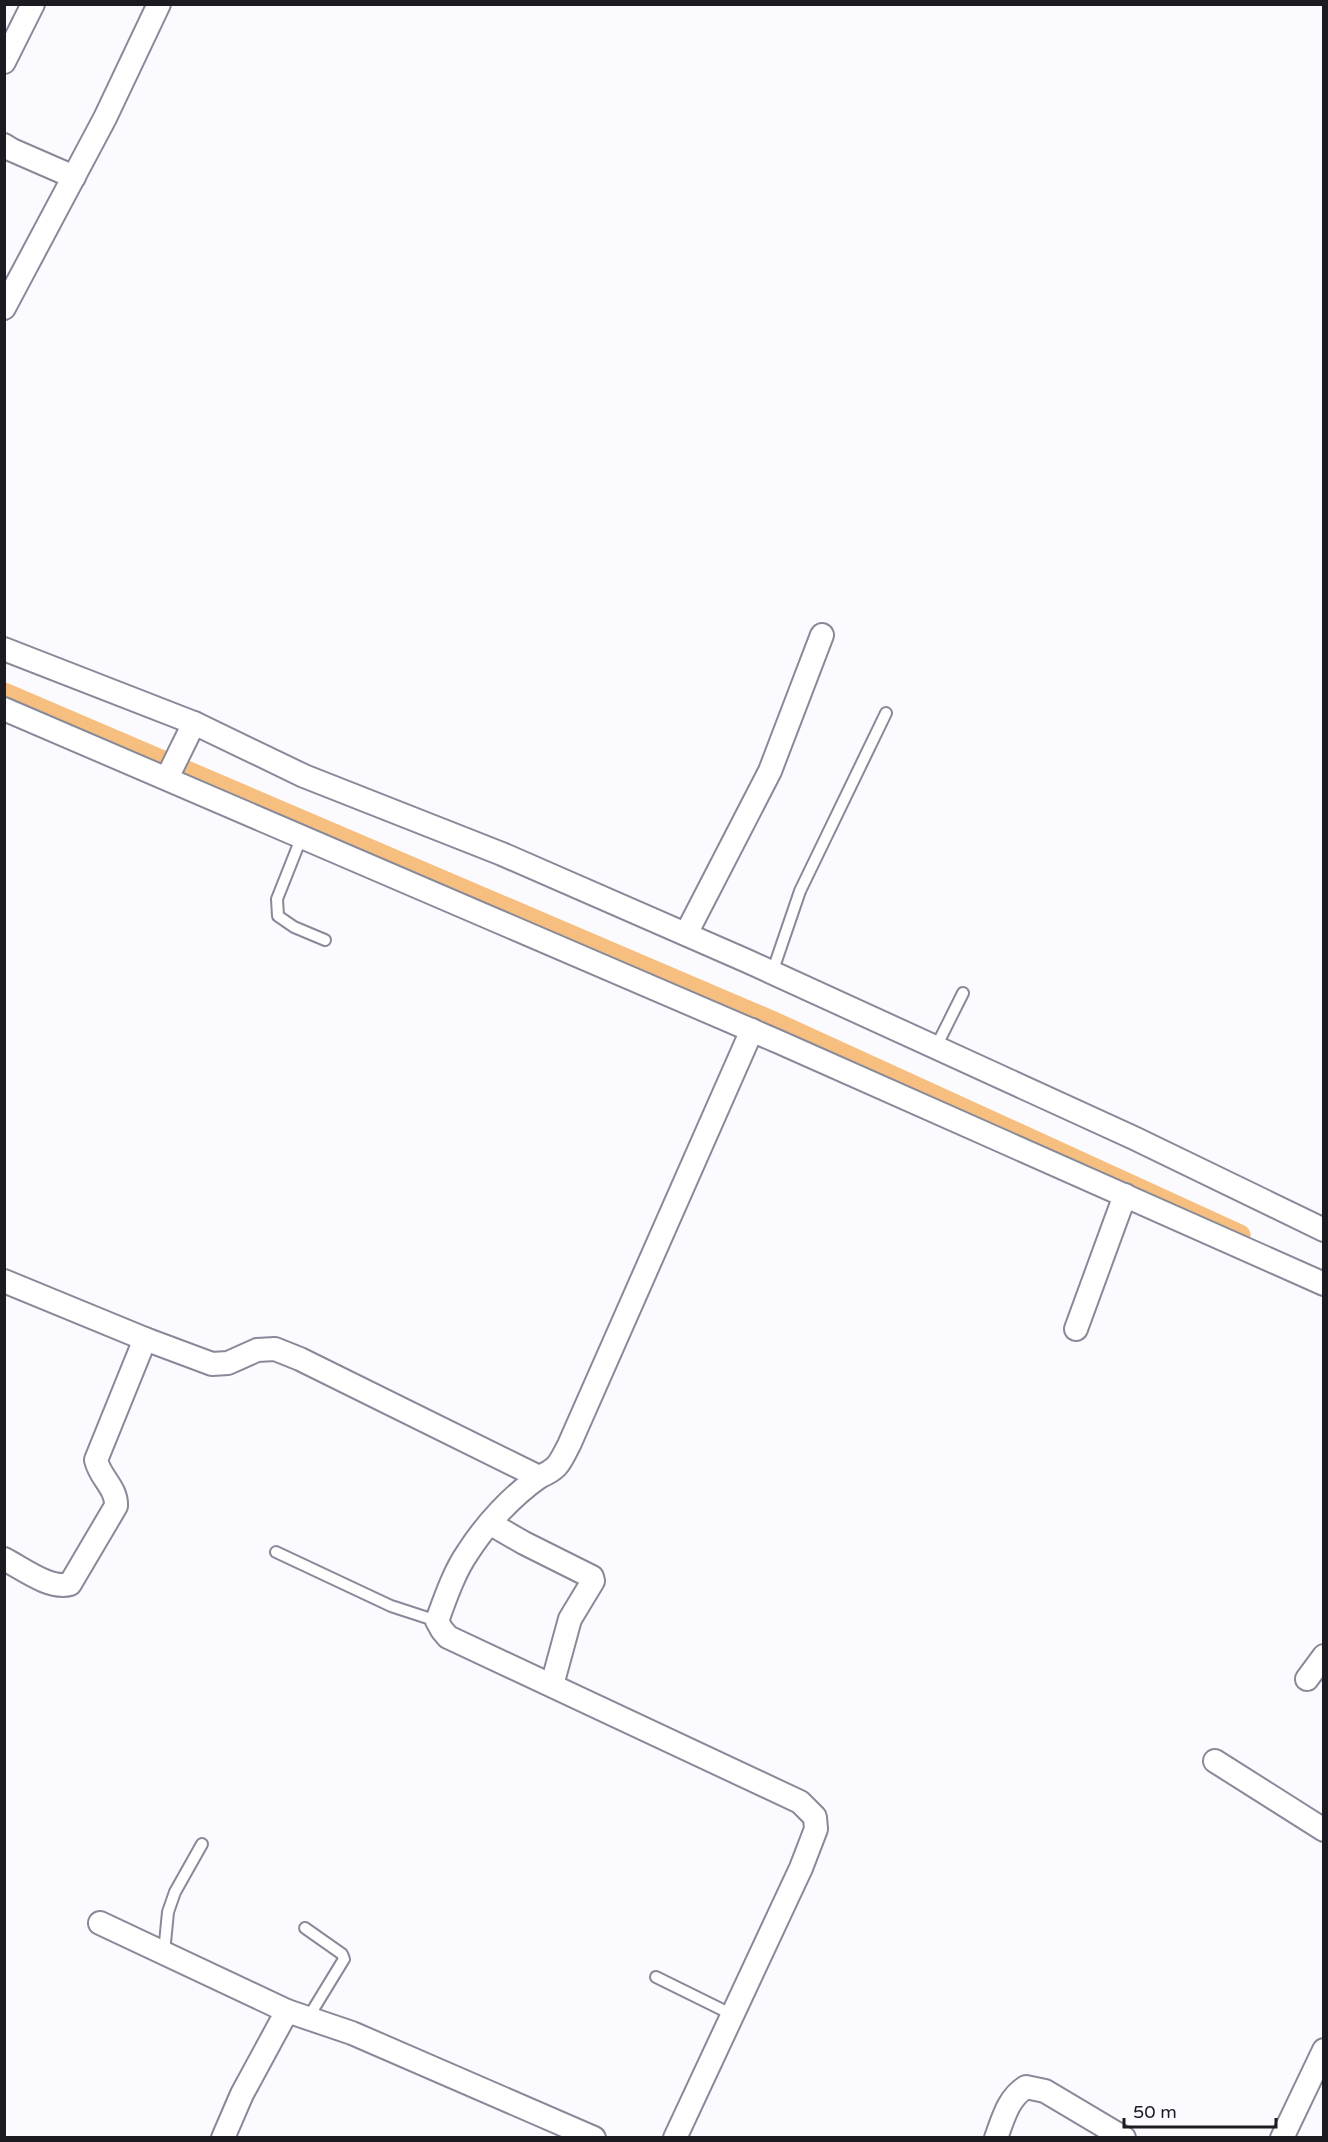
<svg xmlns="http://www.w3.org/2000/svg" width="1328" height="2142" viewBox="0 0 1328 2142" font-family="'Varela Round',sans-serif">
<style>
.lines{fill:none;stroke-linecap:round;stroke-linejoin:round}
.canal{stroke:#f6be7f;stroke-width:21}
.lane-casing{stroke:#888999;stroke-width:14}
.street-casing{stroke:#888999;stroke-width:26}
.lane{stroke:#fff;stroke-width:10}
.street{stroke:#fff;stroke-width:22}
</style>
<rect width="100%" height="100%" fill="#fbfbff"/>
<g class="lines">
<polyline class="canal" points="4,693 776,1023 1240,1235"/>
<defs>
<g id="lane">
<polyline points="302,836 277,899 278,916 294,927 325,940"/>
<polyline points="772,973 800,891 886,713"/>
<polyline points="936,1047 963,993"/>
<polyline points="276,1552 391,1606 437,1621"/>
<polyline points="305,1928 342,1954 344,1959 308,2018"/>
<polyline points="164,1953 168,1912 175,1892 202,1844"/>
<polyline points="656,1977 733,2015"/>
</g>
<g id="street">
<polyline points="4,62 33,4"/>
<polyline points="4,145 12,150 74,177"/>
<polyline points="4,308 105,118 159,4"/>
<polyline points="4,649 194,723 304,776 502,854 747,961 1134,1138 1324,1230"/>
<polyline points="4,709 779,1042 1324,1284"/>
<polyline points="167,778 194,723"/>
<polyline points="686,934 770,771 822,635"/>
<path d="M4,1281L145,1339L212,1364L228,1363L257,1350L275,1349L300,1359L539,1477C559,1468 559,1464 569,1445L752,1030"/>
<polyline points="1076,1329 1125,1195"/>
<path d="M539,1477C512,1496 486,1524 468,1552C454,1572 445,1599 437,1621L442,1630L448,1637L800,1802L815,1817L816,1829L801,1868L675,2138"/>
<polyline points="491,1524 524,1543 592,1577 593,1581 570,1619 552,1685"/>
<path d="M4,1559C22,1568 50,1590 70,1584L116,1506C117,1488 100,1478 96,1460L145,1339"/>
<polyline points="1307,1679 1324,1656"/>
<polyline points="1215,1761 1324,1830"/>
<polyline points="100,1923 287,2011 352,2033 594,2138"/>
<polyline points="223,2138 242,2094 287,2011"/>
<path d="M996,2138C1003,2119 1008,2098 1026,2087L1045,2091L1124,2138"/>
<polyline points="1282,2138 1324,2050"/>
</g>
</defs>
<use href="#lane" class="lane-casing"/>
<use href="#street" class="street-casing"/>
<use href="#lane" class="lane"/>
<use href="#street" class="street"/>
</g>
<rect width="1328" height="2142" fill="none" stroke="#1b1b21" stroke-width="12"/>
<path d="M1124 2118v9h152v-9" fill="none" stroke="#1b1b21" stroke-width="3"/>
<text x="1133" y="2118" font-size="18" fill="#1b1b21" stroke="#fbfbff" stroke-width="4.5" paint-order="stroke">50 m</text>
</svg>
